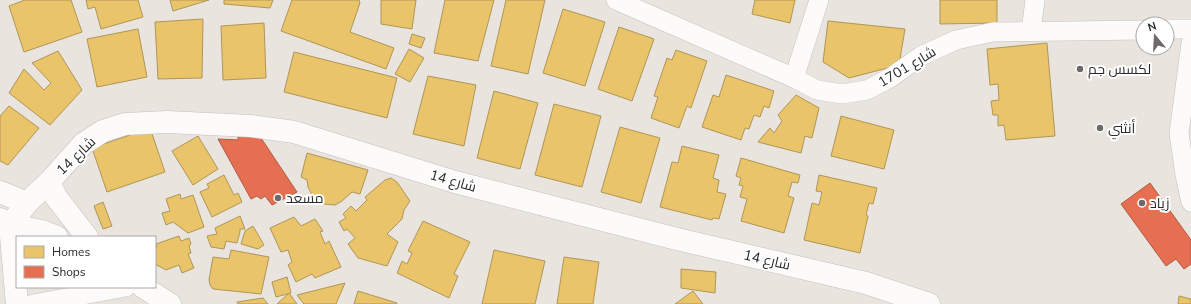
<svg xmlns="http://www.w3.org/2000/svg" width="1191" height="304" viewBox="0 0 1191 304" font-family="'Nunito Sans',Cairo,sans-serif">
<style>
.homes{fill:#e9c46a;stroke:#af9656}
.shops{fill:#e76f51;stroke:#ae5a45}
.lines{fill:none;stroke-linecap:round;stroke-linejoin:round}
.minor-casing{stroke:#c2c0c0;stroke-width:20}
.tertiary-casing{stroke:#c2c0c0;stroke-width:23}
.minor{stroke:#fcfbfa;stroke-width:19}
.tertiary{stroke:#fcfbfa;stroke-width:22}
.poi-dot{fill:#6c6a68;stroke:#fff;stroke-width:1.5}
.labels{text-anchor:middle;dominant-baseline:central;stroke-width:4;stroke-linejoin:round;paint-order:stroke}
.street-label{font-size:14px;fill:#292929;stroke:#fff}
.poi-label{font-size:14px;fill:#292929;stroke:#fff;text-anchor:start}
</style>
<rect width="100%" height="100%" fill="#e9e4de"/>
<g class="homes">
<polygon points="25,0 71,0 82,32 24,52 9,6"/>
<polygon points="86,0 138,0 143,17 101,29 95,7 88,9"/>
<polygon points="170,0 209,0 173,11"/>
<polygon points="224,0 273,0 270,8 224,4"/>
<polygon points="292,0 359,0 360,3 350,32 394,48 386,69 281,31"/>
<polygon points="381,0 416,0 412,29 381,24"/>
<polygon points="445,0 494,0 478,61 434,53"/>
<polygon points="506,0 545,0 528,74 491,66"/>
<polygon points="755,0 795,0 790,23 752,14"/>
<polygon points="940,0 997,0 997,23 940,24"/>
<polygon points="563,9 605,22 585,86 543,73"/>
<polygon points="203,19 202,78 158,79 155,22"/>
<polygon points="828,21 905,29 899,65 849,78 823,62"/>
<polygon points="264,23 266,78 223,80 221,26"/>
<polygon points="619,27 654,39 632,101 598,89"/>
<polygon points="138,29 147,77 97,87 87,39"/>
<polygon points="412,34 425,38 421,48 409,44"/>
<polygon points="1047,43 1055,136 1006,140 1004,125 998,126 998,115 993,115 991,101 999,100 998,84 990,85 987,49"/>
<polygon points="409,49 424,58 410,82 395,74"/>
<polygon points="676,50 707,61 691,108 687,106 679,128 651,118 658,97 654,96 667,58 672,60"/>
<polygon points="58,51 82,90 50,125 9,93 24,69 44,90 51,83 32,63"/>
<polygon points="294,52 397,78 387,118 284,92"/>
<polygon points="726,75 774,91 769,108 764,106 760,117 754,115 749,129 745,128 741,140 702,127 713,95 719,97"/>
<polygon points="428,76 476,85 464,146 413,134"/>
<polygon points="494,91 538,103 520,169 477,158"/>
<polygon points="796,95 819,108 812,138 805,136 801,153 758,142 770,128 774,133 782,121 778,115"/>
<polygon points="554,104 601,116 582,187 535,175"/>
<polygon points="9,106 39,128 8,165 0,161 0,116"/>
<polygon points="841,116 894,130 884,169 831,156"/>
<polygon points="620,127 660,138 641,203 601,192"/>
<polygon points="150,128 165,172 107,192 92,148"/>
<polygon points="198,136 218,169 193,185 172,151"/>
<polygon points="682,146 719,155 713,178 719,180 717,192 726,194 719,219 713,218 712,220 660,207 672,162 678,163"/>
<polygon points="307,153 368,170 360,194 352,192 342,201 335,205 323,204 313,197 308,187 307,180 301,177"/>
<polygon points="741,158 800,175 798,183 792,182 788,196 794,198 784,233 741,221 747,199 740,197 743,186 739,185 741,178 736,176"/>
<polygon points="224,175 234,195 238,193 242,202 212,217 200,192 209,188 207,184"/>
<polygon points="819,175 877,188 873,204 869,203 866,215 868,216 860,253 804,240 812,203 819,205 822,192 816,191"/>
<polygon points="391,178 397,182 410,201 404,210 402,219 387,234 398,242 387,266 358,258 348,244 355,238 347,229 344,231 339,222 346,218 343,214 351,206 356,211 367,200 365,197 385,180"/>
<polygon points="180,194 181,199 193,195 204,227 188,233 173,222 166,225 162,213 170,211 166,199"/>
<polygon points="103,202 112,226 103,229 94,206"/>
<polygon points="240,216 245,229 240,229 240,232 237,243 226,241 224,249 211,247 207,236 217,234 215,228"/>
<polygon points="294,217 301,226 315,219 323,231 320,232 325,244 329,241 341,267 315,278 312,274 296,282 288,265 292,262 288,250 281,252 270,228"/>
<polygon points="423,221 470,242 454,274 458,276 449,298 397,273 402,261 407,264 412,253 408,251"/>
<polygon points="253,226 264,245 258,249 241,244 245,231"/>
<polygon points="179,236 181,241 189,238 191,244 189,246 191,253 188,254 194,268 182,273 179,265 166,270 155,264 155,248 157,247 156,244"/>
<polygon points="231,250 269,257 261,294 213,289 210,285 209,280 213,257 229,259"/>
<polygon points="494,250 545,261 535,304 482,304"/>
<polygon points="564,257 599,262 593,304 557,304"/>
<polygon points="681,269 716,272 715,293 681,288"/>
<polygon points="287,277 291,293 276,297 272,282"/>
<polygon points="345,283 336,304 304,304 297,295"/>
<polygon points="358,291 397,303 397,304 354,304"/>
<polygon points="693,291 703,304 675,304"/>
<polygon points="289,293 297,304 277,304"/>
<polygon points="1179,296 1191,299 1191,304 1178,304"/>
<polygon points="263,298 268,304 238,304 237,302"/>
</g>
<g class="shops">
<polygon points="238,135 261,138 297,192 272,205 265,196 261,199 257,196 251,199 218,139 238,140"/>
<polygon points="1150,183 1191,240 1191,264 1184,269 1176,259 1166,266 1121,204"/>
</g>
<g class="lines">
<defs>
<g id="minor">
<polyline points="616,0 794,78 817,90 842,94 867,90 890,78 921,56 956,40 993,32 1143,30"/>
<polyline points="1167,29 1191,29"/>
<polyline points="1031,31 1035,0"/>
<polyline points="1191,43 1179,133 1185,175 1191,202"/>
<polyline points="794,78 819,0"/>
<polyline points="33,304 126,287"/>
</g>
<g id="tertiary">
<polyline points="49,182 56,197 87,237"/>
<polyline points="0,192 27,203"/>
<polyline points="0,219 10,225 42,231 57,237"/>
<polyline points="10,225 27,203 49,182 83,144 103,131 125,124 167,122 251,126 294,132 455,182 677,239 866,283 929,304"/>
<polyline points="10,225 17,304"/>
<polyline points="143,287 170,304"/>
</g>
</defs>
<use href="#minor" class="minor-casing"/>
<use href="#tertiary" class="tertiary-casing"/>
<use href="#minor" class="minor"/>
<use href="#tertiary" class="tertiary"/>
</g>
<g class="poi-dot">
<circle cx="1080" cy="69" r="4"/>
<circle cx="1100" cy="128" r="4"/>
<circle cx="278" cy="198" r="4"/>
<circle cx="1142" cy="203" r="4"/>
</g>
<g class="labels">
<g class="street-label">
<text transform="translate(907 67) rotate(-31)">شارع 1701</text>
<text transform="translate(76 156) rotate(-44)">شارع 14</text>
<text transform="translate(453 181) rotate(16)">شارع 14</text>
<text transform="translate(767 260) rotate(13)">شارع 14</text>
</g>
<g class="poi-label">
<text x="1088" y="69">لكسس جم</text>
<text x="1108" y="128">أنثني</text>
<text x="286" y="198">مسعد</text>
<text x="1150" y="203">زياد</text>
</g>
</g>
<rect x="16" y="236" width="140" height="52" fill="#ffffff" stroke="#a9a9a9"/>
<rect x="24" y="246" width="20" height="12" fill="#e9c46a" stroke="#a9a9a9"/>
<text x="52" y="256" font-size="12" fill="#292929">Homes</text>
<rect x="24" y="266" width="20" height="12" fill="#e76f51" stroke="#a9a9a9"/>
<text x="52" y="276" font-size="12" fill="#292929">Shops</text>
<g transform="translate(1155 36) rotate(342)"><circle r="19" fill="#ffffff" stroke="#a9a9a9"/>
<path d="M0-3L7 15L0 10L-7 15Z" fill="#6c6a68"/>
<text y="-6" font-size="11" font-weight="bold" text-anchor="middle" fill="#292929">N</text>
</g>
</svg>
